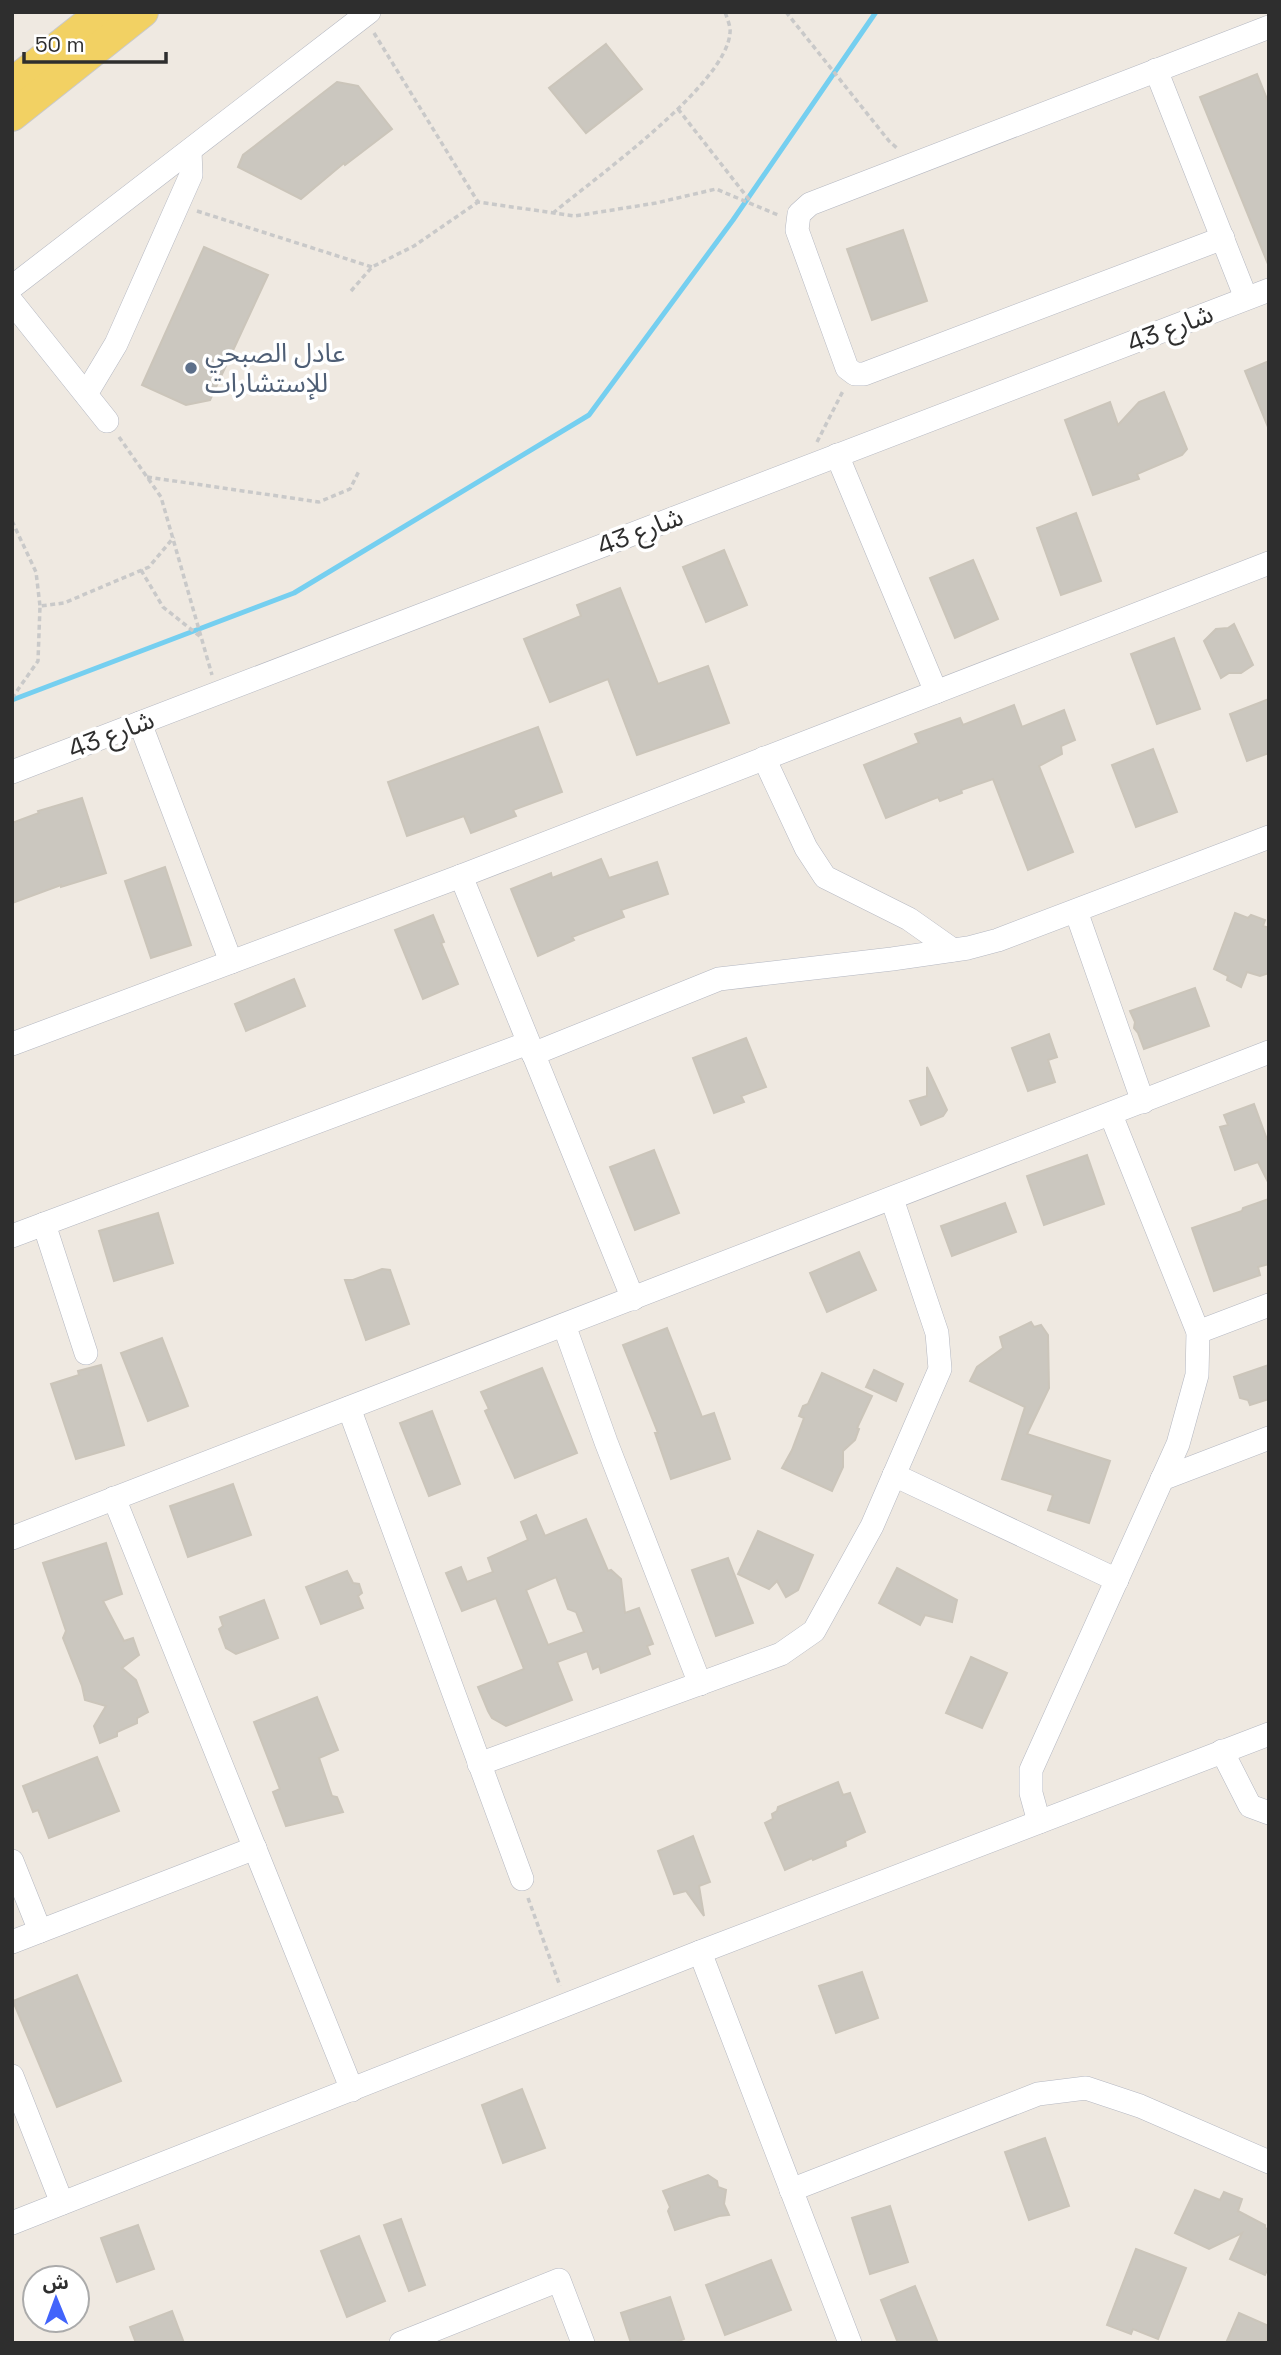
<svg xmlns="http://www.w3.org/2000/svg" width="1281" height="2355" viewBox="0 0 1281 2355" font-family="'Space Grotesk','Noto Sans Arabic',sans-serif">
<style>
.lines{fill:none;stroke-linecap:round;stroke-linejoin:round}
.stream{stroke:#75cff0;stroke-width:5}
.building{fill:#cbc7bf;stroke:#cbc5ba;stroke-width:2;fill-rule:evenodd}
.minor-casing{stroke:#b4b7c1;stroke-width:24}
.major-casing{stroke:#c9c9c9;stroke-width:32}
.path{stroke:#c9c9c9;stroke-width:3.5;stroke-dasharray:5 3.5;stroke-linecap:butt}
.minor{stroke:#fff;stroke-width:23}
.major{stroke:#f2d163;stroke-width:30}
.service-dot{fill:#5c6f8a;stroke:#fff;stroke-width:2.5}
.labels{text-anchor:middle;dominant-baseline:central;stroke-width:7;stroke-linejoin:round;paint-order:stroke}
.street-label{font-size:26px;fill:#2e2e2e;stroke:#fff}
.service-label{font-size:26px;fill:#4e5e75;stroke:#fff;text-anchor:start}
</style>
<rect width="100%" height="100%" fill="#efe9e1"/>
<g class="lines">
<polyline class="stream" points="12,700 294,593 589,415 733,220 876,12"/>
</g>
<g class="building">
<polygon points="606,44 642,89 586,133 549,88"/>
<polygon points="1257,74 1269,104 1268,264 1200,97"/>
<polygon points="337,82 358,86 392,129 345,165 344,163 301,199 238,167 243,155"/>
<polygon points="903,230 927,301 872,320 847,249"/>
<polygon points="204,247 268,275 210,400 186,405 142,385"/>
<polygon points="1269,361 1269,426 1268,427 1245,371"/>
<polygon points="1164,392 1187,449 1182,455 1137,474 1139,479 1093,495 1065,420 1110,402 1118,425 1139,402"/>
<polygon points="1076,513 1101,581 1061,595 1037,528"/>
<polygon points="724,550 747,605 706,622 683,567"/>
<polygon points="973,560 998,619 955,638 930,578"/>
<polygon points="620,588 658,684 708,666 729,723 637,755 608,679 550,702 524,639 581,616 577,605"/>
<polygon points="1234,624 1253,665 1241,673 1229,673 1221,678 1204,641 1216,629 1228,628"/>
<polygon points="1174,638 1200,709 1157,724 1131,654"/>
<polygon points="1269,699 1269,753 1247,761 1230,714"/>
<polygon points="1014,705 1022,727 1064,710 1075,740 1061,746 1062,754 1039,766 1073,852 1028,870 993,779 961,790 962,793 940,801 938,797 886,818 864,765 919,743 915,734 960,718 963,725"/>
<polygon points="538,727 562,792 513,810 516,816 471,833 464,816 407,836 388,782"/>
<polygon points="1153,749 1177,812 1136,827 1112,765"/>
<polygon points="82,798 106,873 61,887 61,885 12,903 12,823 39,813 38,811"/>
<polygon points="601,859 609,878 657,862 668,894 621,910 624,917 572,937 574,940 538,956 511,889 551,873 552,878"/>
<polygon points="165,867 191,945 151,958 125,881"/>
<polygon points="1235,913 1248,918 1251,915 1265,920 1263,926 1269,928 1269,973 1260,976 1247,972 1241,987 1227,980 1228,976 1214,969"/>
<polygon points="433,915 444,942 441,943 458,984 423,999 395,930"/>
<polygon points="294,979 305,1006 246,1031 235,1004"/>
<polygon points="1195,988 1209,1026 1144,1049 1138,1033 1134,1028 1135,1022 1130,1011"/>
<polygon points="1049,1034 1057,1057 1048,1060 1055,1082 1028,1091 1012,1048"/>
<polygon points="746,1038 766,1087 741,1096 744,1102 714,1113 693,1058"/>
<polygon points="927,1067 947,1110 943,1116 921,1125 910,1101 927,1096"/>
<polygon points="1254,1104 1269,1145 1269,1184 1258,1162 1235,1170 1220,1127 1228,1125 1224,1115"/>
<polygon points="654,1150 679,1213 635,1230 610,1167"/>
<polygon points="1087,1155 1104,1204 1044,1225 1027,1176"/>
<polygon points="1269,1199 1269,1264 1258,1267 1260,1275 1214,1291 1192,1228 1242,1211 1243,1208"/>
<polygon points="1005,1203 1016,1232 952,1256 941,1226"/>
<polygon points="158,1213 173,1263 114,1281 99,1231"/>
<polygon points="859,1252 876,1290 827,1312 810,1273"/>
<polygon points="382,1269 390,1270 409,1324 366,1340 345,1280 353,1280"/>
<polygon points="1031,1322 1034,1327 1041,1325 1048,1335 1049,1388 1027,1434 1110,1461 1089,1523 1048,1510 1053,1495 1002,1479 1025,1407 970,1381 977,1367 1003,1348 1000,1337"/>
<polygon points="667,1328 702,1417 714,1413 730,1459 671,1479 655,1433 658,1433 623,1345"/>
<polygon points="162,1338 188,1406 148,1421 121,1353"/>
<polygon points="101,1365 124,1445 76,1459 51,1384 79,1375 78,1371"/>
<polygon points="1269,1365 1269,1399 1250,1405 1248,1400 1240,1398 1234,1377"/>
<polygon points="542,1368 577,1453 515,1478 485,1411 489,1409 481,1392"/>
<polygon points="874,1370 903,1384 896,1401 866,1387"/>
<polygon points="822,1373 872,1396 857,1428 859,1429 855,1440 843,1451 843,1467 832,1491 782,1468 792,1450 804,1418 799,1416 803,1406 808,1404"/>
<polygon points="432,1411 460,1484 429,1496 400,1423"/>
<polygon points="233,1484 251,1535 188,1557 170,1506"/>
<path d="M536,1515L545,1536L586,1519L608,1571L611,1570L621,1579L625,1613L639,1608L653,1644L647,1646L650,1654L601,1673L599,1666L593,1669L587,1651L557,1662L572,1700L506,1726L492,1718L488,1711L478,1687L524,1669L496,1598L462,1611L446,1573L461,1567L467,1582L493,1572L488,1558L528,1540L521,1522ZM556,1577L568,1609L576,1612L584,1632L548,1645L526,1590Z"/>
<polygon points="758,1531 813,1555 798,1590 786,1597 777,1581 769,1589 738,1574"/>
<polygon points="106,1543 122,1594 103,1601 124,1641 133,1638 139,1655 122,1668 136,1680 148,1712 137,1718 137,1723 117,1732 117,1736 100,1743 94,1726 106,1706 85,1700 82,1686 63,1638 66,1631 43,1563"/>
<polygon points="728,1558 753,1623 716,1636 692,1570"/>
<polygon points="897,1568 957,1600 952,1622 925,1615 920,1625 879,1603"/>
<polygon points="347,1571 353,1583 359,1584 362,1593 358,1596 363,1608 321,1624 306,1587"/>
<polygon points="264,1600 278,1638 236,1654 226,1648 219,1629 223,1626 220,1617"/>
<polygon points="971,1657 1007,1673 982,1728 946,1713"/>
<polygon points="317,1697 338,1750 319,1758 332,1796 337,1797 343,1812 286,1826 273,1792 280,1789 254,1722"/>
<polygon points="97,1757 119,1811 49,1838 38,1810 33,1812 23,1786"/>
<polygon points="838,1782 843,1795 850,1793 865,1832 845,1841 846,1846 813,1860 812,1858 785,1870 765,1823 773,1819 772,1814 777,1811 778,1807"/>
<polygon points="693,1836 710,1882 699,1886 704,1916 686,1891 674,1894 658,1851"/>
<polygon points="862,1972 878,2018 836,2033 819,1986"/>
<polygon points="77,1975 121,2081 57,2107 13,2001"/>
<polygon points="522,2089 545,2148 503,2163 482,2105"/>
<polygon points="1045,2138 1069,2206 1029,2220 1005,2152"/>
<polygon points="708,2175 717,2181 718,2187 726,2190 724,2204 729,2215 719,2216 675,2230 668,2211 670,2207 663,2191"/>
<polygon points="1195,2190 1220,2200 1224,2192 1242,2199 1238,2211 1265,2225 1265,2228 1269,2230 1269,2265 1265,2275 1230,2259 1242,2233 1209,2249 1175,2233"/>
<polygon points="890,2206 908,2262 870,2274 852,2218"/>
<polygon points="401,2219 425,2285 409,2291 384,2225"/>
<polygon points="138,2225 154,2269 117,2282 101,2238"/>
<polygon points="359,2236 385,2301 347,2317 321,2251"/>
<polygon points="1136,2249 1186,2268 1158,2339 1133,2329 1131,2334 1107,2325"/>
<polygon points="771,2260 791,2310 725,2335 706,2285"/>
<polygon points="915,2286 938,2343 898,2343 881,2300"/>
<polygon points="670,2297 684,2339 674,2343 631,2343 621,2313"/>
<polygon points="172,2311 184,2343 136,2343 130,2327"/>
<polygon points="1239,2313 1269,2326 1266,2343 1226,2343"/>
</g>
<g class="lines">
<defs>
<g id="minor">
<polyline points="1156,70 1246,298"/>
<polyline points="1223,238 864,374 855,374 847,368 797,230 799,214 810,204 1269,27"/>
<polyline points="12,287 369,12"/>
<polyline points="12,302 107,421"/>
<polyline points="86,394 116,344 191,175 190,151"/>
<polyline points="837,455 936,692"/>
<polyline points="140,723 231,962"/>
<polyline points="764,758 806,848 825,877 909,919 953,950"/>
<polyline points="12,772 1269,290"/>
<polyline points="461,876 633,1299"/>
<polyline points="1076,911 1143,1102"/>
<polyline points="12,1044 461,876 1269,563"/>
<polyline points="533,1054 719,979 892,959 968,948 998,940 1269,837"/>
<polyline points="44,1224 86,1353"/>
<polyline points="12,1236 528,1043"/>
<polyline points="564,1325 606,1442 700,1684"/>
<polyline points="1198,1332 1269,1305"/>
<polyline points="349,1408 522,1879"/>
<polyline points="894,1475 1117,1580"/>
<polyline points="1162,1479 1269,1438"/>
<polyline points="114,1498 352,2090"/>
<polyline points="12,1538 1269,1052"/>
<polyline points="1222,1751 1250,1806 1269,1813"/>
<polyline points="479,1764 781,1654 814,1631 872,1526 940,1369 937,1333 892,1199"/>
<polyline points="1039,1822 1031,1793 1031,1770 1178,1444 1197,1375 1198,1332 1111,1115"/>
<polyline points="12,1861 40,1931"/>
<polyline points="12,1942 255,1848"/>
<polyline points="700,1952 850,2343"/>
<polyline points="12,2076 62,2203"/>
<polyline points="791,2190 1038,2094 1086,2088 1140,2106 1269,2162"/>
<polyline points="12,2223 700,1952 1269,1734"/>
<polyline points="401,2343 559,2280 583,2343"/>
</g>
<g id="major">
<polyline points="12,83 102,12"/>
<polyline points="12,116 143,12"/>
</g>
</defs>
<use href="#minor" class="minor-casing"/>
<use href="#major" class="major-casing"/>
<g class="path">
<polyline points="786,12 889,141 898,149"/>
<polyline points="374,33 478,202 575,216 656,203 716,189 778,215"/>
<polyline points="678,109 751,202"/>
<polyline points="197,211 372,267"/>
<path d="M553,213C595,178 726,85 730,33C731,27 727,18 725,12"/>
<polyline points="351,291 372,267 414,246 478,202"/>
<polyline points="119,437 161,497 212,675"/>
<polyline points="817,442 844,389"/>
<polyline points="147,477 319,502 350,489 359,471"/>
<polyline points="12,521 36,572 40,606"/>
<polyline points="141,570 163,607 202,638"/>
<polyline points="12,698 38,661 40,606 64,603 149,567 174,537"/>
<polyline points="528,1898 560,1986"/>
</g>
<use href="#minor" class="minor"/>
<use href="#major" class="major"/>
</g>
<circle class="service-dot" cx="191" cy="368" r="7"/>
<g class="labels">
<g class="street-label">
<text transform="translate(1170 328) rotate(-21)">شارع 43</text>
<text transform="translate(640 531) rotate(-21)">شارع 43</text>
<text transform="translate(111 734) rotate(-21)">شارع 43</text>
</g>
<g class="service-label">
<text x="205" y="353">عادل الصبحي<tspan x="205" dy="30">للإستشارات</tspan></text>
</g>
</g>
<rect width="1281" height="2355" fill="none" stroke="#2e2e2e" stroke-width="28"/>
<g transform="translate(56 2299) rotate(359)"><circle r="33" fill="#ffffff" stroke="#ababab" stroke-width="2"/>
<path d="M0-5L12 26L0 18L-12 26Z" fill="#4264fb"/>
<text y="-10" font-size="19" font-weight="bold" text-anchor="middle" fill="#2e2e2e">ش</text>
</g>
<path d="M24 52v10h142v-10" fill="none" stroke="#2e2e2e" stroke-width="3.5"/>
<text x="35" y="52" font-size="21" fill="#2e2e2e" stroke="#ffffff" stroke-width="5" paint-order="stroke">50 m</text>
</svg>
